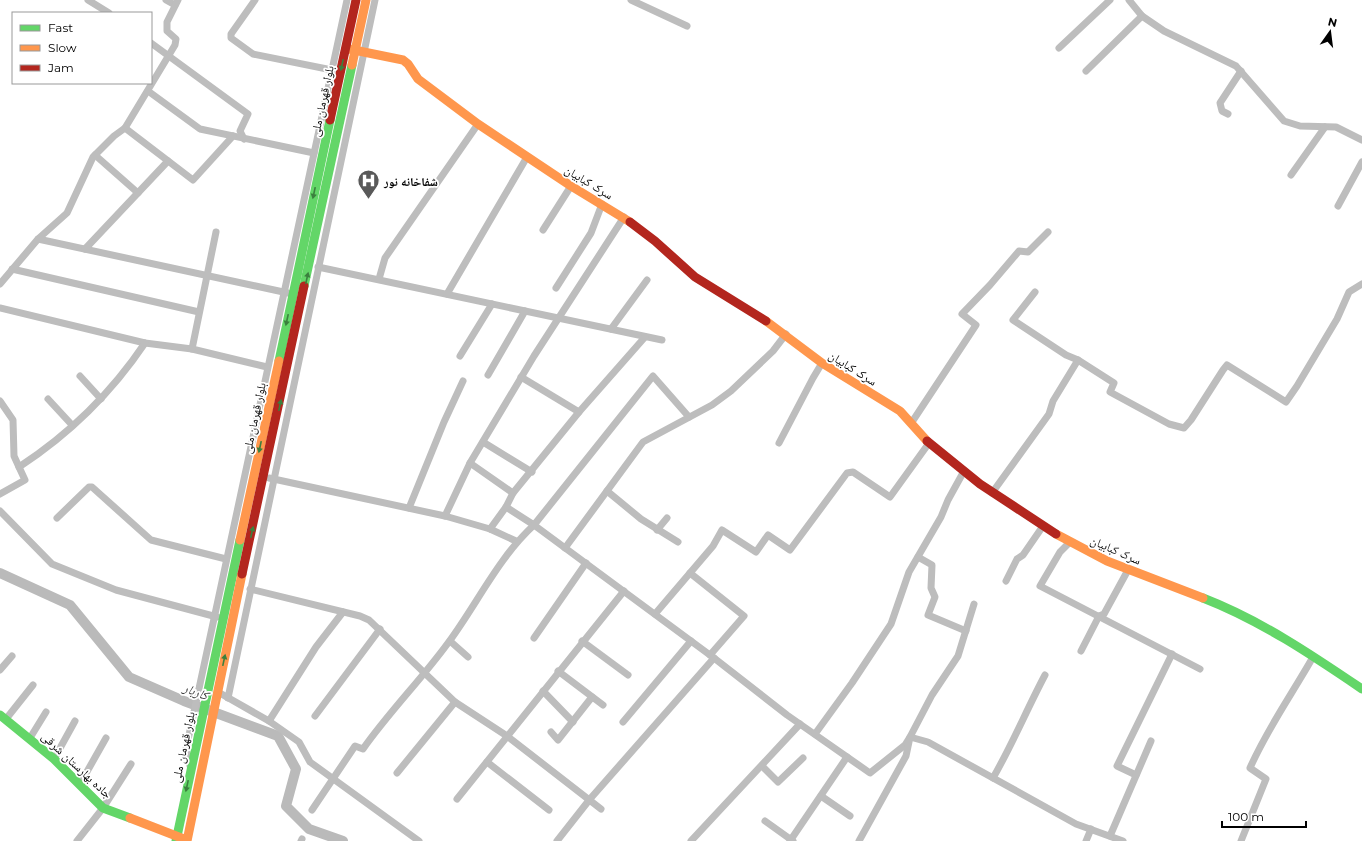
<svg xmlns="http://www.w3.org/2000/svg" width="1362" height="841" viewBox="0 0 1362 841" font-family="Montserrat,'Noto Naskh Arabic',sans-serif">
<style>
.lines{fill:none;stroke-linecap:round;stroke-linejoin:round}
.river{stroke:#bababa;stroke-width:10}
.street{stroke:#bdbdbd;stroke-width:7}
.fast{stroke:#63d668;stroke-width:9}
.slow{stroke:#ff974d;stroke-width:9}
.jam{stroke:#b3261e;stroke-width:9}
.oneway{fill:#3b803e}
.labels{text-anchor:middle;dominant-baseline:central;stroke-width:3.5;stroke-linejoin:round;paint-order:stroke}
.street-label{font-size:12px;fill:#000;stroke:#fff}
.poi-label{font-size:12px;font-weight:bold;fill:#000;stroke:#fff;text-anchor:start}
.water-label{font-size:13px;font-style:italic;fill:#3d3d3d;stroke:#fff}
</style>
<rect width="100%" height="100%" fill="#fff"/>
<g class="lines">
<polyline class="river" points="0,573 70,605 129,677 184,701 278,736 296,769 286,806 309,829 343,841"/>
<g class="street">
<polyline points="88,0 109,13"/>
<polyline points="166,0 175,5"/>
<polyline points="255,0 231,34 231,38 253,54 332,70"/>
<polyline points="631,0 687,26"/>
<polyline points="1129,0 1142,16 1164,31 1236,66 1284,121 1300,126 1336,127 1362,140"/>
<polyline points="151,43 248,114 240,131 244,139"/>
<polyline points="1059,48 1110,0"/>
<polyline points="1086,71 1142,16"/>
<polyline points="148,91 200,129 314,153"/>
<polyline points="1228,114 1222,111 1220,103 1241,71"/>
<polyline points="125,128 193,180 233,136"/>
<polyline points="95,155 138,193"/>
<polyline points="1291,175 1325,127"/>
<polyline points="1338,206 1362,162"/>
<polyline points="543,230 571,186"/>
<polyline points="38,239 288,293"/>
<polyline points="85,249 168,161"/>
<polyline points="318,267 662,340"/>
<polyline points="12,269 199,312"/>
<polyline points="379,279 385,258 478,124"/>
<polyline points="0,284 38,239 67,213 93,157 114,136 125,128 175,45 176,39 167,31 167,22 178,0"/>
<polyline points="556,288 591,233 602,204"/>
<polyline points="447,294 527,157"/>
<polyline points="0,308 145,343 192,349 267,367"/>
<polyline points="611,329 647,280"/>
<polyline points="192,349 216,232"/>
<polyline points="460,356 492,304"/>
<polyline points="1078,360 1114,383 1110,392 1169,424 1184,428 1191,420 1223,370 1227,365 1286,402 1297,386 1337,319 1349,292 1362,284"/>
<polyline points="488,375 525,311"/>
<polyline points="80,376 101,399"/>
<polyline points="521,377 579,412"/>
<polyline points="48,399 72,425"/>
<polyline points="0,401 13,420 14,456 19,467"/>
<polyline points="912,422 976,325 962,314 990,285 1019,251 1028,252 1048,232"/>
<polyline points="483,442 532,472"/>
<polyline points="779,443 813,378 822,363"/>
<polyline points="470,463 513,493"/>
<polyline points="269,478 445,516 490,529 516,541"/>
<polyline points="607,491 641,519 678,542"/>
<polyline points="992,493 1049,414 1053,401 1078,360 1066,355 1013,320 1035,292"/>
<path d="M0,494L25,480L19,467C68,435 112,392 145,343"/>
<polyline points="506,507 534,525 714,658 787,715 870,773 905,745 910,737 928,742 1076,824 1123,841"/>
<polyline points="409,508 444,422 463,381"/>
<polyline points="0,511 52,564 116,590 217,617"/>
<polyline points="445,516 470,463 534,356 624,217"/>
<polyline points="57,518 89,487 92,487 151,540 226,559"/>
<polyline points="490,529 506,507 513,493 579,412 645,337"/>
<polyline points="657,530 667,518"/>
<polyline points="1070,542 1060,552 1040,586 1200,669"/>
<polyline points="565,548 643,442 712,405 731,391 773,351 786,334"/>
<polyline points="918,557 932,565 931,588 935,597 928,615 966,631"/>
<polyline points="690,573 744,616 710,655"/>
<polyline points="1006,581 1017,559 1023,555 1043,526"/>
<polyline points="250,589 360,616 369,620 455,702 507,736 601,809"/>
<polyline points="655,614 713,546 722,530 756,552 768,535 790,550 847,473 853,472 890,497 929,443"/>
<polyline points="534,638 586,563"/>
<polyline points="450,641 468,657"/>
<polyline points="582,641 628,675"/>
<polyline points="1081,651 1099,616 1104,614 1128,570"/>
<polyline points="0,670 12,656"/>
<polyline points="558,671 603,705"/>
<polyline points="543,691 573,722"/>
<polyline points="218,692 269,721 299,742 310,762 419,841"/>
<polyline points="228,698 375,0"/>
<polyline points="315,716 380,629"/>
<polyline points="6,719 33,685"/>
<polyline points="269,721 316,647 343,612"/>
<polyline points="623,722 691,641"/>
<polyline points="551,732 558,740 592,697"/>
<polyline points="815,734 852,683 891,624 909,572 941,517 948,500 964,471"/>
<polyline points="30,738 46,712"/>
<polyline points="54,759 75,721"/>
<polyline points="487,762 549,810"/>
<polyline points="190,766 186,749 347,0"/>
<polyline points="762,766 778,782 803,758"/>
<polyline points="397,773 455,702"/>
<polyline points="1136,775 1117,766 1172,654"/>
<path d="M993,778C1012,745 1027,709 1045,675"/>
<polyline points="80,784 106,738"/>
<polyline points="821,796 850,816"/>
<polyline points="457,799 624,591"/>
<path d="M312,810L355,746L363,749C389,712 421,680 448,643C477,604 498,558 534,525L653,376L689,417"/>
<polyline points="765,821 793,841"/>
<polyline points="1110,836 1151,741"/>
<polyline points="77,841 103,808 131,764"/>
<polyline points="301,841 302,839"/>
<polyline points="557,841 590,799 714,658"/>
<polyline points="691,841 800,724"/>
<polyline points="790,841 847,757"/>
<polyline points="859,841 906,756 910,737 932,695 958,656 974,604"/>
<polyline points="1086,841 1091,829"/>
<path d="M1241,841L1266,779L1250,768C1267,729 1292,694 1313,657"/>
</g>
<g class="fast">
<polyline points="304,286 352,65"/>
<polyline points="279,361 330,120"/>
<path d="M1203,598C1260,620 1312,655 1362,689"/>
<polyline points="0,715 54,759 103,808 130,818"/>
<polyline points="176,841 240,540"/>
</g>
<g class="slow">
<polyline points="349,49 403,60 408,64 418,79 478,124 571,186 630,222"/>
<polyline points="352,65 366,0"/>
<polyline points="766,321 822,363 900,411 927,441"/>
<polyline points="1056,534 1107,561 1203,598"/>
<polyline points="240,540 279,361"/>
<polyline points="130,818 184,839"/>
<polyline points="187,841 242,574"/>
</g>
<g class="jam">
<polyline points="330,120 356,0"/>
<polyline points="630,222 655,241 695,277 766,321"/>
<polyline points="927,441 980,484 1056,534"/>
<polyline points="242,574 304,286"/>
</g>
</g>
<defs><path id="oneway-solid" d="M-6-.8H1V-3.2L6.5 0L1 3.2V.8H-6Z"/></defs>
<g class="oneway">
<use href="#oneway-solid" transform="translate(342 65) rotate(102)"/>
<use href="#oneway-solid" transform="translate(314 193) rotate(102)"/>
<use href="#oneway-solid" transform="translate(307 278) rotate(-78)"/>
<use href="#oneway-solid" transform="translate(287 320) rotate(102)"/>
<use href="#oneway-solid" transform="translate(280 405) rotate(-78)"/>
<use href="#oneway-solid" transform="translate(260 447) rotate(102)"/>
<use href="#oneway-solid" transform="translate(252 532) rotate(-77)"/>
<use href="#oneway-solid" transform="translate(224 660) rotate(-78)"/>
<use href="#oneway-solid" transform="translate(187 786) rotate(102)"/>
</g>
<defs>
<symbol id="hospital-pin" viewBox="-11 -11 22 30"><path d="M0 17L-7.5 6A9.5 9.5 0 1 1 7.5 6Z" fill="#595959" stroke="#fff"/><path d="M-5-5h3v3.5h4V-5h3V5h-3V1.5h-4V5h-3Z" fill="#fff"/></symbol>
</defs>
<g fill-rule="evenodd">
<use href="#hospital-pin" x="356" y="168" width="25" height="34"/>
</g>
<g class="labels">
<g class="street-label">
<text transform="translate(322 101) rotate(-78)">بلوار قهرمان ملی</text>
<text transform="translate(589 182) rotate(31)">سرک کبابیان</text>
<text transform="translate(853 368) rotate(32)">سرک کبابیان</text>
<text transform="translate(254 418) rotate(-78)">بلوار قهرمان ملی</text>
<text transform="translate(1116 550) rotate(24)">سرک کبابیان</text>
<text transform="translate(183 747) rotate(-78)">بلوار قهرمان ملی</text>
<text transform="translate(77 765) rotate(43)">جاده بهارستان شرقی</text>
</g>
<g class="poi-label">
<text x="384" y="181">شفاخانه نور</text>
</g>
<g class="water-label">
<text transform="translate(196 691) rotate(21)">کاربار</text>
</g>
</g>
<rect x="12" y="12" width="140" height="72" fill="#ffffff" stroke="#999999"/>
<rect x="20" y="25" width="20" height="6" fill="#63d668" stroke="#999999"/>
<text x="48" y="32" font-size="12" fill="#000000">Fast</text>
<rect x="20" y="45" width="20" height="6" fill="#ff974d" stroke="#999999"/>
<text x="48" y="52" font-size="12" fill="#000000">Slow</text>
<rect x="20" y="65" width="20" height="6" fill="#b3261e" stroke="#999999"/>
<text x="48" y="72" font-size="12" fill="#000000">Jam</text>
<g transform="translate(1330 32) rotate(14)" stroke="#ffffff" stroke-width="3" paint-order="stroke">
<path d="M0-3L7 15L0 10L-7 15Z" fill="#000000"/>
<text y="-6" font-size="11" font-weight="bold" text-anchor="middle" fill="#000000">N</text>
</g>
<path d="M1222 821v6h84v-6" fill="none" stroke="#000000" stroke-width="2"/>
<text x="1228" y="821" font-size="12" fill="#000000" stroke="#ffffff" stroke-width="3" paint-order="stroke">100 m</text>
</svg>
